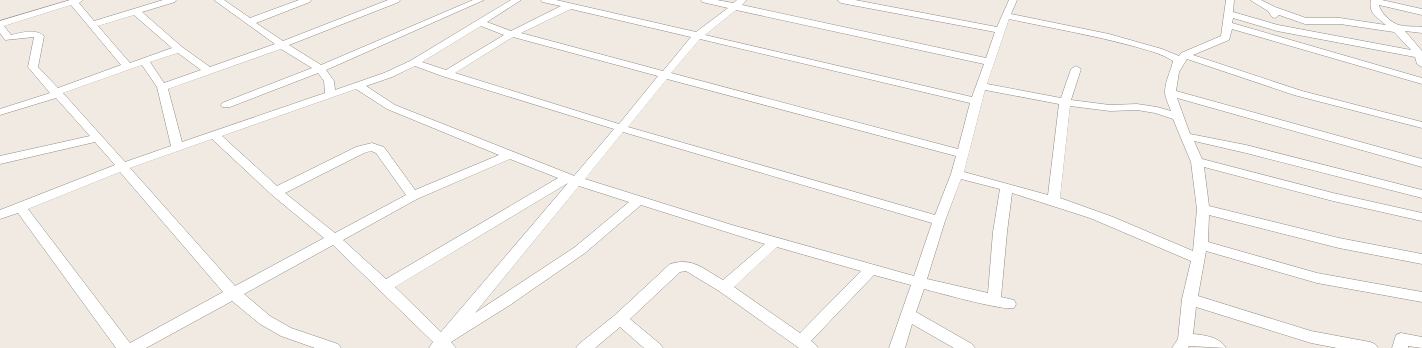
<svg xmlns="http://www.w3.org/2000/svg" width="1422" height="348" viewBox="0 0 1422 348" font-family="'Nunito Sans',sans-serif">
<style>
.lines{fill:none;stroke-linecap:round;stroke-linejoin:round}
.minor-casing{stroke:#908c85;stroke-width:1}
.minor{fill:#fff;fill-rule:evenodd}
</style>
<rect width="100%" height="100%" fill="#f0eae3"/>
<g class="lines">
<defs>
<g id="minor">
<path d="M70,0H83L79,3L94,21L163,0H176L175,2L142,12L182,47L210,67L275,44L214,0H224L250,18L299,0H311L310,2L256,23L283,41L388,0H400L399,2L289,45L321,65L473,0H484L326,70L334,81L335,90L384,73L410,61L511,0H521L487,22L511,31L561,6L542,2L541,0H556L696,32L728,8L702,2L701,0H717L733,3L737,0H747L742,5L986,58L995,32L841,3L837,0H855L997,27L1009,0H1017L1011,14L1109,34L1162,49L1179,56L1181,53L1221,36L1226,0H1234L1233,12L1278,25L1411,50L1394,32L1340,24H1305L1279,15L1275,18L1272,17L1268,11L1250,0H1261L1275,7L1306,18H1340L1386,25C1377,17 1368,13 1371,0H1382L1422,9V15L1379,5C1380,12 1391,23 1399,25C1406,27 1415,26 1422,27V33L1405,31L1422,51V67L1417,64L1415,57L1277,31L1233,18L1232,23L1422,78V84L1232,29L1229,40L1193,55L1302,91L1422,122V128L1294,95L1187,59L1179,72L1176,91L1422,159V167L1177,98L1190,134L1246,145L1422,190V198L1246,153L1194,141L1202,159L1333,193L1422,213V221L1333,201L1204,167L1209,206L1339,238L1422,254V264L1339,248L1209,215L1208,242L1317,273L1422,292V302L1317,283L1206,251L1198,296L1311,331L1370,342L1375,344L1378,348H1337L1311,343L1196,307L1193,334C1204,335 1220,337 1226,348L1189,346L1188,348H1172L1178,339L1182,299L1191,261L1090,218L1012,193L1007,232L1001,297L1014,300L1016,304L1014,308C1003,311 940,293 924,289L916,312L972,344L975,348H954L912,324L905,348H889L911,285L874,275L811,341L815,344L818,348H799L719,291L686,271L680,272L630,319L660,344L663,348H644L620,327L595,348H576L579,344L615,315L670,264C693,257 703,269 723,280L765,244L641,205L585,253L510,305L451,342L456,348H429L433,342L333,245L244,294L270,316L291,328L338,344L341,348H315L281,336L260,324L232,301L146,348H116L18,213L0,219V210L115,165L95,142L0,164V156L90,136L56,98L0,115V109L50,93L28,67L34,37L5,40L0,33V21ZM71,5L121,65L58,88L38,67L44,36C35,28 21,33 11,35L4,26ZM571,9L691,37L663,71L521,33ZM736,10L984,64L972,97L705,35ZM134,15L172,48L130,63L98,26ZM1009,19C1051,28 1092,35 1133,46C1146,50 1161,53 1173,61C1171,71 1165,81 1165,92C1165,98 1169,105 1171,111L1157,107L1137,104L1110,105L1071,100L1081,69L1076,66L1071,69L1061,98L987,84ZM481,26L504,35L446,70L422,62ZM513,37L658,76L619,124L455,73ZM700,39L970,103L958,149L671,73ZM281,49L312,68L222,103L221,105L222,107H230L318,73L324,81L325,93L182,142L168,89ZM178,53L201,70L164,83L150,62ZM142,65L157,87L171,146L125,162L63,93ZM415,66L442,76L614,129L574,176L572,175L395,105L366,86L392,77ZM667,79L956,156L951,174L935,215L628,127ZM356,89L387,109L499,155L415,190L384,147L372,143L356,147L277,186L222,136ZM985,90L1059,104L1048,195L964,172ZM1070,106L1110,111L1137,110L1155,113L1173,119L1191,162L1197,209L1193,251L1113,217L1060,198ZM623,132L932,223L914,276L732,225L585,179ZM212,139L272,195L324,238L235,286L130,168ZM371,151L376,153L406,195L335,233L285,193L364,153ZM510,159L558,178L386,279L343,240L417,199ZM120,172L223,292L130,343L28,209ZM961,179L1000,189L993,232L988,293L927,279L945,221ZM568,183L441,332L395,287ZM579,186L629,202L575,247L475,313ZM777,247L861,271L800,333L734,287Z"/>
<polygon points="1401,333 1422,337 1422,348 1408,346 1408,348 1392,348 1396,335"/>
</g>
</defs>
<use href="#minor" class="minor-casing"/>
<use href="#minor" class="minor"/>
</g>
</svg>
